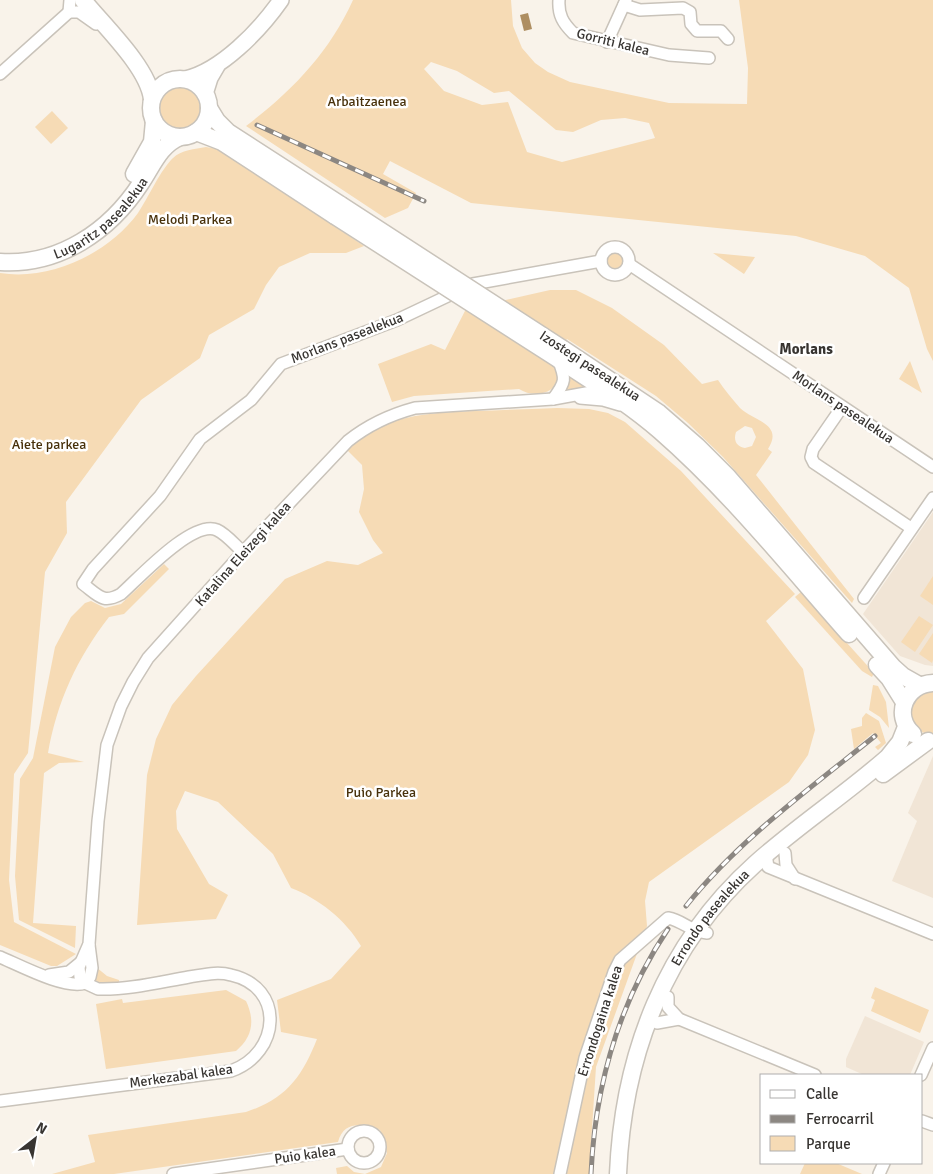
<svg xmlns="http://www.w3.org/2000/svg" width="933" height="1174" viewBox="0 0 933 1174" font-family="Signika,sans-serif">
<style>
.built{fill:#f1e5d6}
.green{fill:#f6dbb5;fill-rule:evenodd}
.water{fill:#ae8e61}
.lines{fill:none;stroke-linecap:round;stroke-linejoin:round}
.minor-casing{stroke:#c9c3ba;stroke-width:14}
.tertiary-casing{stroke:#c9c3ba;stroke-width:18}
.secondary-casing{stroke:#c9c3ba;stroke-width:19}
.minor{stroke:#fff;stroke-width:11}
.tertiary{stroke:#fff;stroke-width:15}
.secondary{stroke:#fff;stroke-width:16}
.rail-casing{stroke:#8c8782;stroke-width:5}
.rail{stroke:#fff;stroke-width:3;stroke-dasharray:9;stroke-linecap:butt}
.secondary-bridge-casing{stroke:#c9c3ba;stroke-width:19;stroke-linecap:butt}
.secondary-bridge{stroke:#fff;stroke-width:16}
.labels{text-anchor:middle;dominant-baseline:central;stroke-width:5;stroke-linejoin:round;paint-order:stroke}
.street-label{font-size:14px;fill:#383532;stroke:#fff}
.park-label{font-size:14px;fill:#48310b;stroke:#fff}
.neighbourhood-label{font-size:15px;font-weight:bold;fill:#383532;stroke:#fff}
</style>
<rect width="100%" height="100%" fill="#f9f3ea"/>
<g class="built">
<polygon points="933,512 933,666 925,665 900,656 863,614"/>
<polygon points="933,756 933,898 892,881 917,821 908,813"/>
<polygon points="865,1016 924,1042 910,1075 864,1075 846,1067 846,1059"/>
</g>
<g class="green">
<path d="M353,0H511L513,26L522,48L535,63L548,72L570,82L669,103L747,104L748,68L739,0H933V361L927,349L909,288L865,256L796,236L471,203L390,161L383,174L416,193L408,208L385,218L246,126C292,91 329,53 353,0ZM431,62L457,71L494,93L509,91L556,130L573,132L601,120L625,118L649,123L655,138L562,162L527,152L508,102L482,105L444,91L424,69Z"/>
<circle cx="180" cy="108" r="22"/>
<polygon points="52,111 68,128 51,144 35,127"/>
<path d="M206,147L222,150L364,246L346,253H310L279,267L266,285L254,309L209,335L200,358L141,400L66,502L67,533L45,572L28,753L14,774L9,880L14,922L76,954L57,966H51L0,945V273C50,281 108,254 138,213C148,198 161,169 173,158C181,150 195,149 206,147Z"/>
<circle cx="615" cy="261" r="9"/>
<polygon points="713,253 755,257 744,274"/>
<path d="M550,290H576L612,308L664,345L702,384L718,380C724,389 732,399 740,408C754,421 784,424 768,449L772,452L756,475L854,599L852,603L723,457L688,423L656,396L567,339L554,363L559,376C556,395 533,398 519,389L414,396L392,402L378,364L431,344L445,350L466,309ZM745,426L752,428L756,437L752,446L745,448C737,447 733,441 736,432Z"/>
<polygon points="910,361 922,393 899,379"/>
<polygon points="570,375 590,389 564,393 569,384"/>
<path d="M557,408L589,409L608,413L625,422L681,471L795,594L766,621L803,669L815,730L808,755L789,782L649,882L645,901L647,926L596,1067L589,1174H365L381,1167L387,1153L380,1130C363,1124 344,1120 338,1142L114,1174H52L95,1162L88,1135L246,1112C286,1099 302,1077 317,1039L281,1032L277,1000L331,979L361,946C346,920 318,898 291,888L273,854L218,802L185,791L176,811L177,829L209,884L228,895L216,919L137,925L147,775L156,739L172,705L196,676L285,579L327,561L358,565L383,553L373,540L359,512L364,489L362,465L346,449C386,414 426,413 476,411C503,410 530,409 557,408Z"/>
<path d="M164,564L169,569L124,614L109,617C77,658 57,702 48,753L84,762L59,763L44,773L33,923L76,926L75,948L19,920L15,876L20,779L33,758L55,647L71,617L85,603L91,601L105,608L121,604Z"/>
<polygon points="933,576 933,605 920,596"/>
<polygon points="801,592 874,673 872,677 862,671 795,597"/>
<polygon points="919,616 933,625 915,652 901,642"/>
<polygon points="933,633 933,660 932,663 919,654"/>
<polygon points="873,685 878,686 886,702 889,728 880,717 869,710"/>
<path d="M933,690V734C907,734 907,711 917,695Z"/>
<polygon points="866,713 879,721 886,743 878,750 875,747 881,743 873,733 854,749 851,729 862,726 862,718"/>
<polygon points="96,967 107,976 119,980 119,984 91,983"/>
<polygon points="875,987 929,1010 920,1033 871,1011 875,1000 871,998"/>
<path d="M226,990L246,1001C255,1020 253,1037 236,1051L106,1069L96,1004L122,999L123,1003Z"/>
<polygon points="805,1163 836,1163 862,1174 800,1174"/>
<polygon points="347,1166 354,1172 365,1174 337,1174 336,1168"/>
</g>
<polygon class="water" points="528,13 532,29 524,31 520,15"/>
<g class="lines">
<defs>
<g id="minor">
<polyline points="70,0 69,12 79,12 96,24"/>
<path d="M559,0C558,15 563,23 573,33L669,55L709,58"/>
<polyline points="624,5 640,10 683,8 690,12 691,24 697,31 721,31 728,39"/>
<polyline points="607,42 626,0"/>
<polyline points="0,74 69,12"/>
<circle cx="615" cy="261" r="14"/>
<polyline points="629,264 933,467"/>
<polyline points="580,398 603,400 620,405"/>
<path d="M553,399C566,382 566,379 558,359"/>
<polyline points="842,407 813,449 811,457 814,463 911,528"/>
<path d="M243,552C235,545 226,534 217,530C193,519 139,578 121,594C103,604 99,596 83,584L93,569L160,496L200,439L251,400L281,364L397,320L473,284L601,261"/>
<polyline points="864,598 933,498"/>
<polyline points="785,853 786,865 795,879"/>
<polyline points="766,854 768,867 933,934"/>
<path d="M0,957C19,965 66,990 85,983L90,977L92,968L89,945"/>
<polyline points="49,975 69,972 80,963"/>
<polyline points="668,997 668,1007 679,1019 815,1075"/>
<polyline points="657,1023 679,1019"/>
<polyline points="921,1075 933,1048"/>
<path d="M0,1101L231,1071C281,1053 285,987 231,975C217,971 203,975 189,977C160,982 128,990 98,989L85,983L80,977L79,967L89,944L98,821L107,745L121,706L133,682L148,658L243,552L348,441C368,425 389,415 415,408L553,399L608,389"/>
<polyline points="922,1121 933,1125"/>
<circle cx="364" cy="1147" r="16"/>
<polyline points="173,1174 348,1149"/>
<path d="M560,1174L585,1058L614,972L620,960L668,918C684,921 689,931 707,933"/>
<polyline points="879,1174 884,1163"/>
</g>
<g id="tertiary">
<path d="M185,79C221,71 260,30 281,0"/>
<polyline points="205,94 210,78 217,66"/>
</g>
<g id="secondary">
<path d="M83,0C104,26 148,67 152,99"/>
<circle cx="180" cy="108" r="29"/>
<polyline points="209,108 217,121 228,132 341,205"/>
<polyline points="196,132 222,142 335,216"/>
<polyline points="134,174 152,142 154,121"/>
<path id="s1" d="M0,262C59,266 110,231 141,183C152,167 160,145 180,137"/>
<polyline points="563,349 659,413 697,446 728,477 893,667 903,676 919,685"/>
<path d="M558,359C593,382 629,404 660,431C730,492 788,565 849,634"/>
<polyline points="877,665 889,678 904,702"/>
<path d="M913,734C892,715 906,684 933,683"/>
<polyline points="883,774 928,741"/>
<path id="s2" d="M618,1174C623,1055 665,945 755,864C797,826 845,795 888,757L900,742L906,727"/>
</g>
</defs>
<use href="#minor" class="minor-casing"/>
<use href="#tertiary" class="tertiary-casing"/>
<use href="#secondary" class="secondary-casing"/>
<use href="#minor" class="minor"/>
<use href="#tertiary" class="tertiary"/>
<use href="#secondary" class="secondary"/>
<defs>
<g id="rail">
<polyline points="257,125 424,201"/>
<path d="M686,906C739,840 809,789 875,736"/>
<path d="M591,1174C595,1086 619,1002 668,929"/>
</g>
</defs>
<use href="#rail" class="rail-casing"/>
<use href="#rail" class="rail"/>
<defs>
<g id="secondary-bridge">
<polyline points="341,205 563,349"/>
<polyline points="335,216 558,359"/>
</g>
</defs>
<use href="#secondary-bridge" class="secondary-bridge-casing"/>
<use href="#secondary-bridge" class="secondary-bridge"/>
</g>
<g class="labels">
<g class="street-label">
<text transform="translate(613 42) rotate(14)">Gorriti kalea</text>
<text stroke="none"><textPath href="#s1" startOffset="115">Lugaritz pasealekua</textPath></text>
<text transform="translate(347 338) rotate(-21)">Morlans pasealekua</text>
<text transform="translate(590 366) rotate(33)">Izostegi pasealekua</text>
<text transform="translate(843 407) rotate(34)">Morlans pasealekua</text>
<text transform="translate(243 554) rotate(-48)">Katalina Eleizegi kalea</text>
<text stroke="none"><textPath href="#s2" startOffset="278">Errondo pasealekua</textPath></text>
<text transform="translate(600 1021) rotate(-72)">Errondogaina kalea</text>
<text transform="translate(181 1076) rotate(-8)">Merkezabal kalea</text>
<text transform="translate(305 1155) rotate(-8)">Puio kalea</text>
</g>
<g class="park-label">
<text x="367" y="101">Arbaitzaenea</text>
<text x="190" y="219">Melodi Parkea</text>
<text x="49" y="444">Aiete parkea</text>
<text x="381" y="792">Puio Parkea</text>
</g>
<g class="neighbourhood-label">
<text x="806" y="349">Morlans</text>
</g>
</g>
<rect x="760" y="1074" width="162" height="90" fill="#ffffff" stroke="#afaead"/>
<rect x="770" y="1090" width="25" height="8" fill="#ffffff" stroke="#afaead"/>
<text x="806" y="1099" font-size="15" fill="#383532">Calle</text>
<rect x="770" y="1115" width="25" height="8" fill="#8c8782" stroke="#afaead"/>
<text x="806" y="1124" font-size="15" fill="#383532">Ferrocarril</text>
<rect x="770" y="1136" width="25" height="15" fill="#f6dbb5" stroke="#afaead"/>
<text x="806" y="1149" font-size="15" fill="#383532">Parque</text>
<g transform="translate(35 1139) rotate(31)" stroke="#ffffff" stroke-width="4" paint-order="stroke">
<path d="M0-4L9 19L0 12L-9 19Z" fill="#383532"/>
<text y="-8" font-size="14" font-weight="bold" text-anchor="middle" fill="#383532">N</text>
</g>
</svg>
